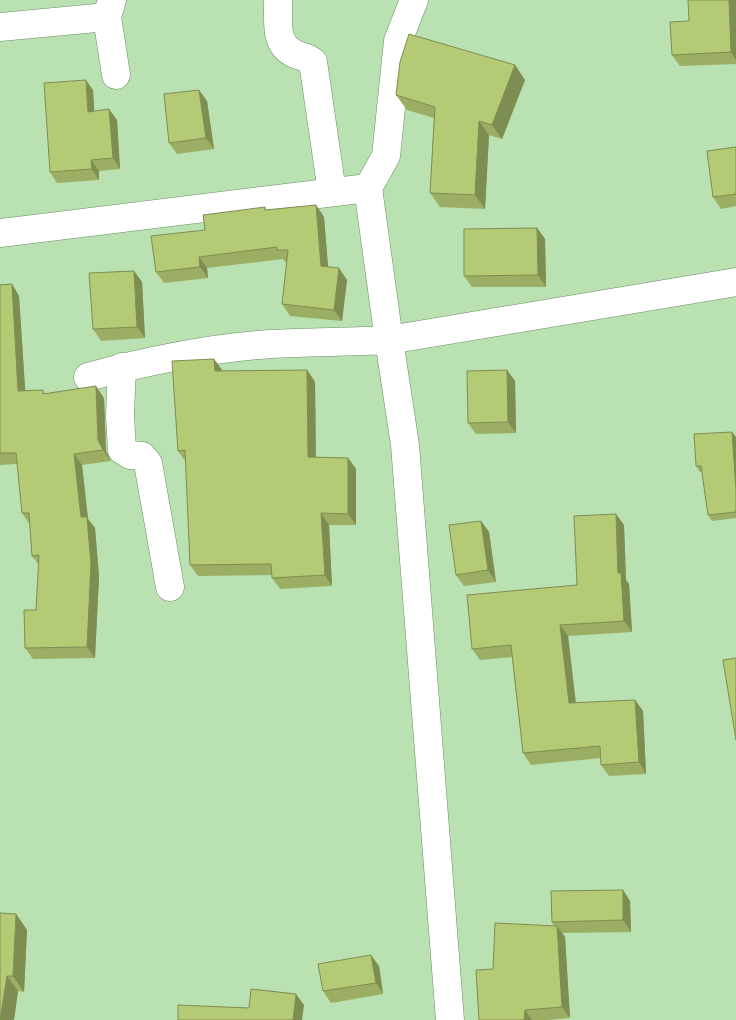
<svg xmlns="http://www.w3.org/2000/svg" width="736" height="1020" viewBox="0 0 736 1020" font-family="Cabin,sans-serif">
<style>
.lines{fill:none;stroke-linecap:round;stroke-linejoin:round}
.street-casing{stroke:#698e63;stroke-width:29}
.street{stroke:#fff;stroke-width:28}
.wall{fill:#9bae64}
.shaded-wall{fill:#7e8d51}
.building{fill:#b4ca74;stroke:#7e8d51}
</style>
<rect width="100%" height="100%" fill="#b9e1b2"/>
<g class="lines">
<defs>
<g id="street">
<polyline points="112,0 107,17 116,75"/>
<path d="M278,0C279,20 273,44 295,54C302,57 308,57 313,62L332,192"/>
<polyline points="0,27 107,17"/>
<polyline points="368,188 386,156 398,41 414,0"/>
<polyline points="0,233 368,188 389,340 736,282"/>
<polyline points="122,367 120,415 122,450 130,455 142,456 148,463 170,587"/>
<path d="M88,377C147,361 210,348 271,344C311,342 350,342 389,340L405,445L450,1020"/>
</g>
</defs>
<use href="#street" class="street-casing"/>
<use href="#street" class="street"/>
</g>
<g class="wall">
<polygon points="736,0 736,64 680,66 672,55 689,21"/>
<polygon points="515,65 525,80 502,139 489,135 485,209 440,207 430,193 434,118 407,110 396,95"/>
<polygon points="93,90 94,111 117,120 120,169 99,171 99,180 57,183 50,172"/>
<polygon points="207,101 214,149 177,154 169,143"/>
<polygon points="736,147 736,206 721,209 713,197"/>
<polygon points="316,205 324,217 328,267 347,280 342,321 290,316 282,304 287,262 285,262 283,259 207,268 208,278 164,283 156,272 205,230 265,207 266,210"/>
<polygon points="537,228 545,239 546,287 472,287 464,276"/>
<polygon points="134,271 142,282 145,338 101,341 93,329"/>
<polygon points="12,284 19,296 25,390 46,393 104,398 106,451 111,461 82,465 88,519 95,528 99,576 95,658 33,659 25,648 36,610 39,565 32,556 30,525 22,513 17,464 0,465 0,285"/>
<polygon points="214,359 222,371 307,370 315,382 316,457 348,458 356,469 356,525 329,525 332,586 280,589 272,578 272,575 198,576 190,565 186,462 178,451"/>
<polygon points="507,370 515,381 516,433 476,434 468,423"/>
<polygon points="732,432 736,437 736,518 712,521 708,515 702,472 700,472 696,466"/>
<polygon points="481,521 489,532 496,582 464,586 456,575"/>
<polygon points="624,525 626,580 629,584 632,632 568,636 576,703 635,700 643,711 646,774 609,776 601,765 601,758 531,765 523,753 512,657 480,660 472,649 577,585"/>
<polygon points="623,890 630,901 631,932 562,933 565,937 570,1018 548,1020 479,1020 493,969 554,926 552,922"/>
<polygon points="16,914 27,930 24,992 18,991 14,1020 0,1020"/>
<polygon points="379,966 383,994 331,1003 323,991"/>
</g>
<g class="shaded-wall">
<polygon points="729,0 736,0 736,60 731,52"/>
<polygon points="515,65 525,80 502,139 492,125"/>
<polygon points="86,80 93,90 95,122 88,112"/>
<polygon points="199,90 207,101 214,149 206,138"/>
<polygon points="109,109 117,120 120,169 113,158"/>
<polygon points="479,121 489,135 485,209 475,195"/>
<polygon points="91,160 99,171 99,180 92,169"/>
<polygon points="316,205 324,217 329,278 321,266"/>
<polygon points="537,228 545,239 546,287 538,275"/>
<polygon points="199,257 207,268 208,278 200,267"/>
<polygon points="339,268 347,280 342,321 334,310"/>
<polygon points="134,271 142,282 145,338 137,327"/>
<polygon points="12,284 19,296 26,402 18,391"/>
<polygon points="214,359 222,370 223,383 215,371"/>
<polygon points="307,370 315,382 316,469 308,457"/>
<polygon points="507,370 515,381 516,433 508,422"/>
<polygon points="96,386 104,398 106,451 111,461 103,450 98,440"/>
<polygon points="732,432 736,437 736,490"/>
<polygon points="74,454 82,465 88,519 95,528 99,576 95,658 87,647 81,517"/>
<polygon points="348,458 356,469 356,525 348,514"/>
<polygon points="321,513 329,525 332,586 325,575"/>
<polygon points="616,514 624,525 626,580 629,584 632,632 624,621 618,573"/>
<polygon points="481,521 489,532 496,582 488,570"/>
<polygon points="560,625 568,636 577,714 569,703"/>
<polygon points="635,700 643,711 646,774 639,762"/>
<polygon points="623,890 630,901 631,932 623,920"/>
<polygon points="16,914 27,930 24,992 13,976"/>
<polygon points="557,926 565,937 570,1018 562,1007"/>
<polygon points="371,955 379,966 383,994 376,983"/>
<polygon points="7,976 18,991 14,1020 0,1020"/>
<polygon points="296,994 304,1005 302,1020 293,1020"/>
<polygon points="525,1010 532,1020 524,1020"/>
</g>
<g class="building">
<polygon points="688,0 729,0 731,52 672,55 670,22 689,21"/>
<polygon points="409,34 515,65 492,125 479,121 475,195 430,193 435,107 396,95 400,62"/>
<polygon points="86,80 88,112 109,109 113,158 91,160 92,169 50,172 44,83"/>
<polygon points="199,90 206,138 169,143 164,94"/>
<polygon points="736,147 736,194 713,197 707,151"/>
<polygon points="316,205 321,266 339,268 334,310 282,304 288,250 277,250 277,247 199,257 200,267 156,272 151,236 205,230 203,215 265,207 265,210"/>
<polygon points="537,228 538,275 464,276 464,229"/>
<polygon points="134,271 137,327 93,329 89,273"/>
<polygon points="12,284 18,391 43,390 43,394 96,386 98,440 103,450 74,454 81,517 87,517 91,564 87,647 25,648 24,610 36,610 39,555 32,556 29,513 22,513 16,453 0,453 0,285"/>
<polygon points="214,359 215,371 307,370 308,457 348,458 348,514 321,513 325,575 272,578 271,564 190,565 185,450 178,451 172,361"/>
<polygon points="507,370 508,422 468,423 467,371"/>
<polygon points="732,432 736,490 736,512 708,515 701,466 696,466 694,434"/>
<polygon points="616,514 618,573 621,573 624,621 560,625 569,703 635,700 639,762 601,765 600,746 523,753 511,645 472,649 467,595 577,585 574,516"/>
<polygon points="481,521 488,570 456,575 449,525"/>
<polygon points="736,658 736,740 723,660"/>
<polygon points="623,890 623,920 552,922 551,891"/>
<polygon points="0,913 16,914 13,976 7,976 0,1020"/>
<polygon points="495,923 557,926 562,1007 525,1010 524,1020 479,1020 476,970 493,969"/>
<polygon points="371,955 376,983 323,991 318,964"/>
<polygon points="251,989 296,994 293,1020 178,1020 178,1005 249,1008"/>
</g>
</svg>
